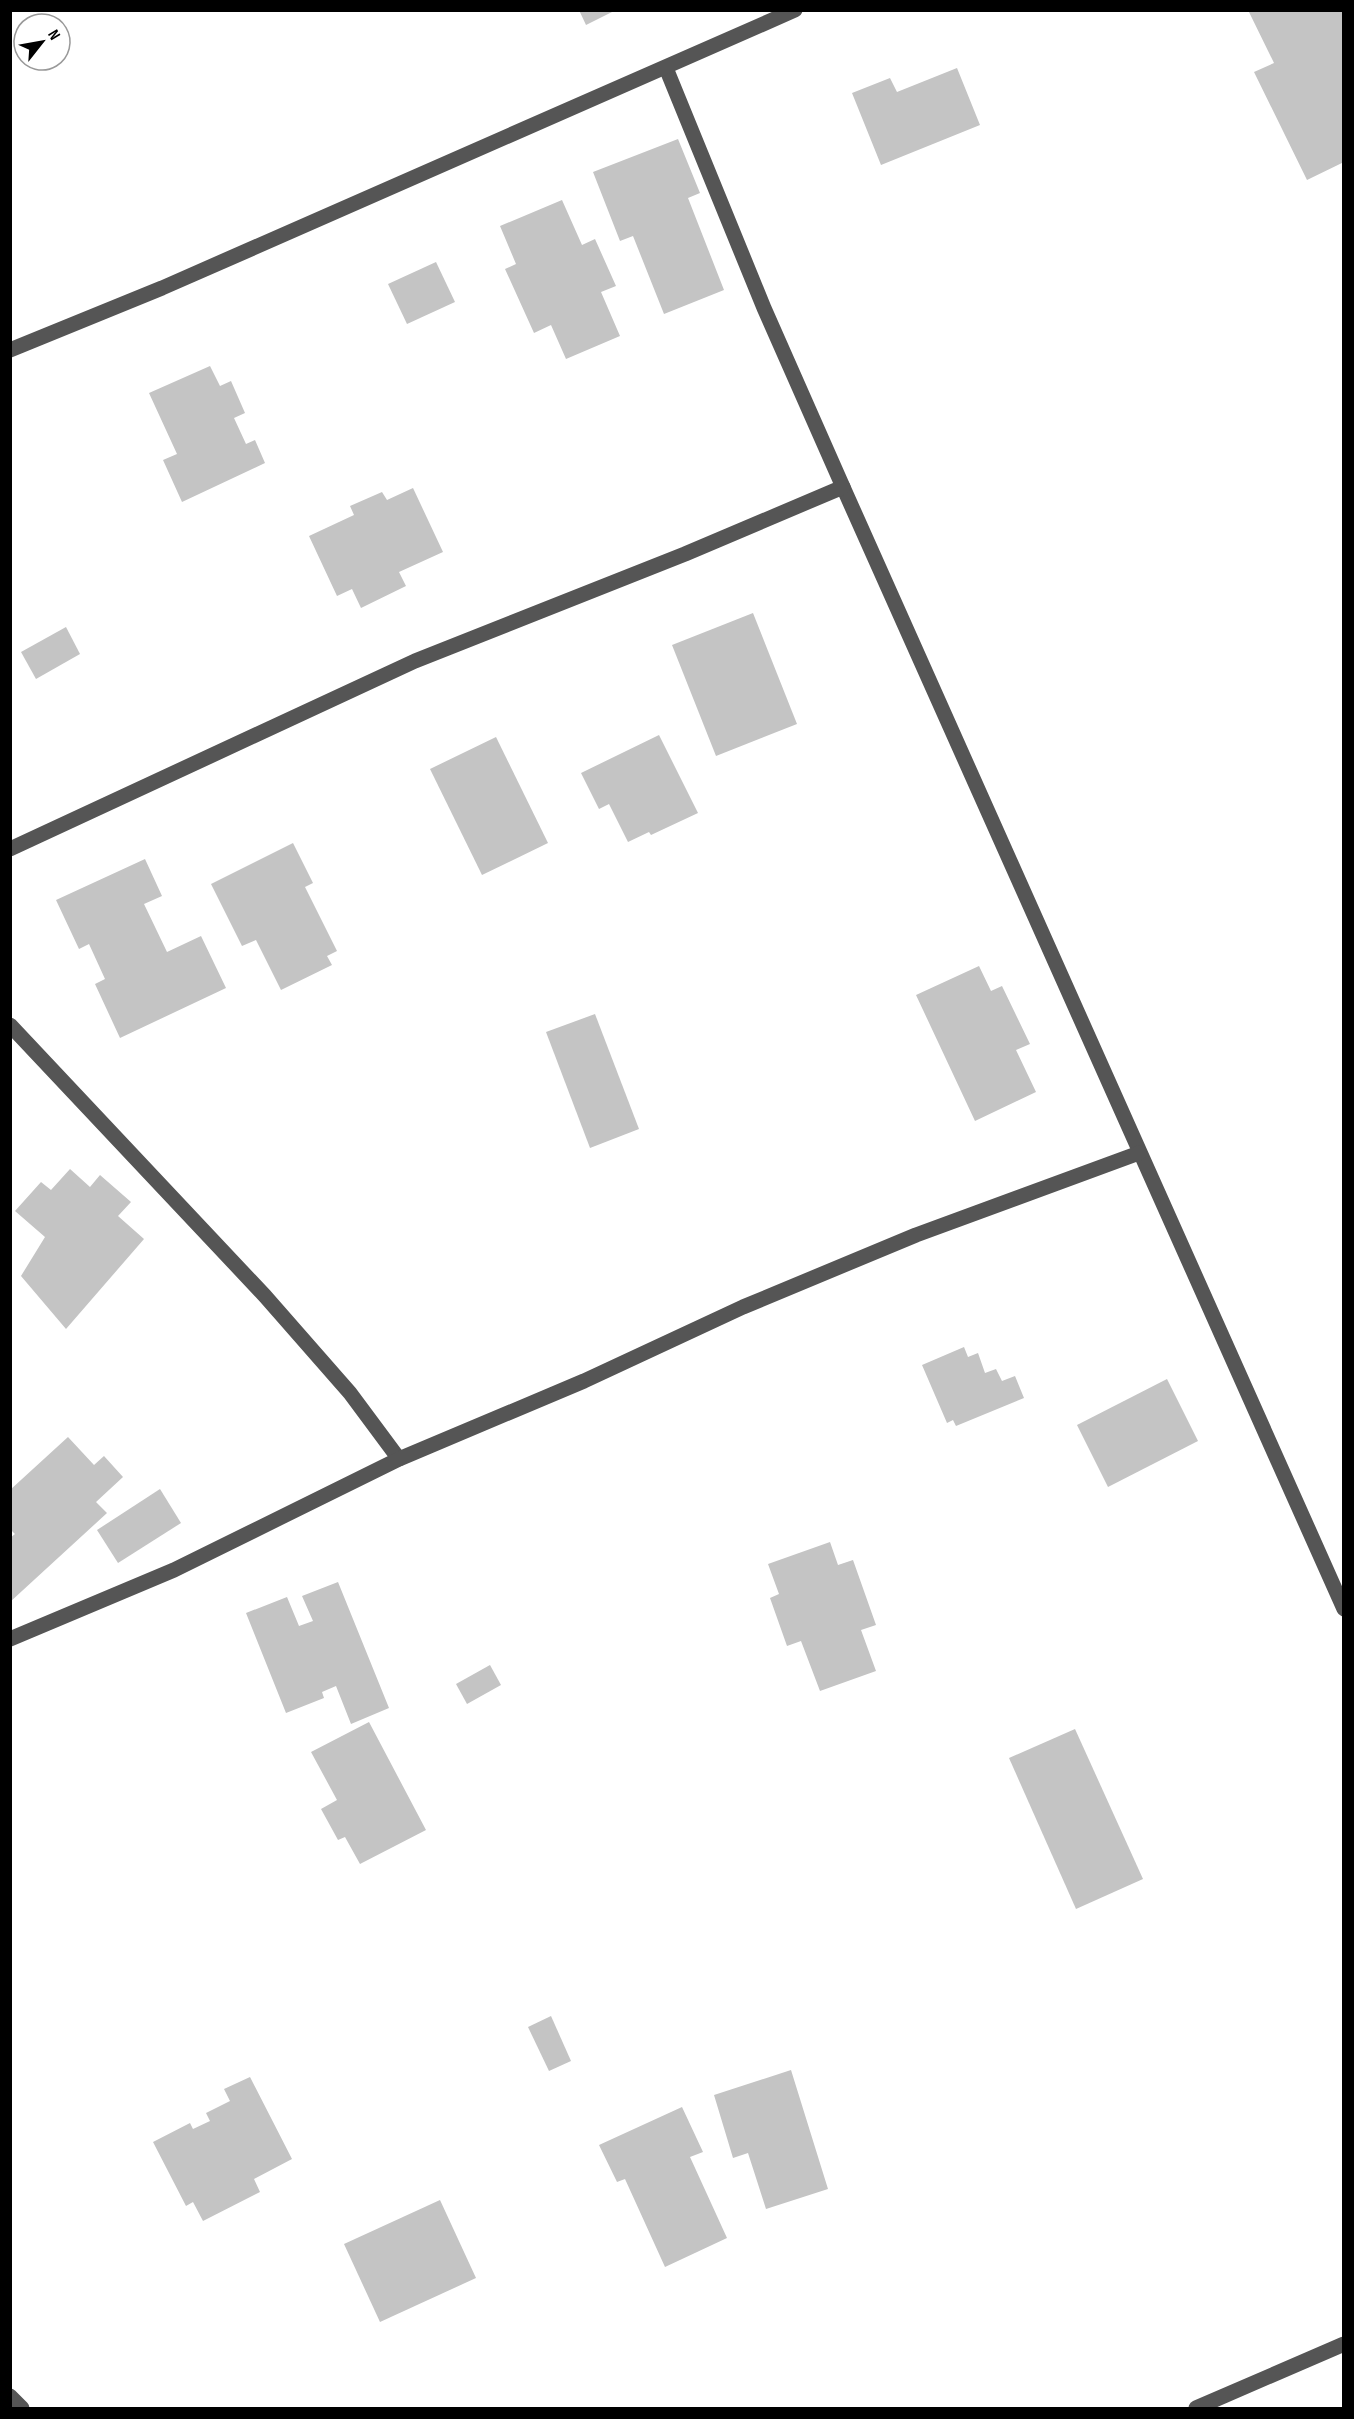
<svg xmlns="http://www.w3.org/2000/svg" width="1354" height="2419" viewBox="0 0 1354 2419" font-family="'Sofia Sans Condensed',sans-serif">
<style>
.building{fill:#c4c4c4}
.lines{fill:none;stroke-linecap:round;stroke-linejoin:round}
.minor{stroke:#555;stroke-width:15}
</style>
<rect width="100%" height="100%" fill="#fff"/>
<g class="building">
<polygon points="579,10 616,10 586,25"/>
<polygon points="1248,10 1344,10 1344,162 1307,180 1254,72 1274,63"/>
<polygon points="957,68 980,125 881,165 852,93 890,78 897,92"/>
<polygon points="678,139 700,193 688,198 724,290 664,314 633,236 620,241 593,172"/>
<polygon points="562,200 582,245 595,239 616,286 601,292 620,336 566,359 551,325 534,333 505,269 516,264 500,226"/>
<polygon points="436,262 455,302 407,324 388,284"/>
<polygon points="210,366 220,386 231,381 245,413 234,418 246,444 255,440 265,463 182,502 163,460 177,454 149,393"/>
<polygon points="413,488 443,552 399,572 406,586 361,608 352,589 337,596 309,536 354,515 350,506 382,492 387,500"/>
<polygon points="753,613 797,724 716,756 672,645"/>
<polygon points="66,627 80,654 36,679 21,652"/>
<polygon points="659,735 698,813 651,835 649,832 628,842 609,804 599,809 581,773"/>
<polygon points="496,737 548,843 482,875 430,769"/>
<polygon points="293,843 313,883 305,887 337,951 327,956 332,965 281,990 256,940 242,946 211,884"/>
<polygon points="145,859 162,896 144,904 167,952 201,936 226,988 120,1038 95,984 105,979 89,944 79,949 56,900"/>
<polygon points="979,966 991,991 1002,986 1030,1044 1016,1050 1036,1092 975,1121 916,995"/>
<polygon points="595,1014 639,1129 590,1148 546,1032"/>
<polygon points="70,1169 90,1187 100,1175 131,1202 118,1216 144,1239 66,1329 21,1276 45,1237 15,1211 41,1182 51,1190"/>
<polygon points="964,1347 968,1357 978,1353 985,1373 996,1369 1002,1381 1015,1376 1024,1398 956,1426 953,1420 947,1423 922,1365"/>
<polygon points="1167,1379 1198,1441 1108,1487 1077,1425"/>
<polygon points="68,1437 94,1465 104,1456 123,1477 96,1502 107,1513 10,1602 10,1538 15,1534 10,1529 10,1490"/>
<polygon points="160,1489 181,1523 118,1563 97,1530"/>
<polygon points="830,1542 838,1565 853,1560 876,1625 861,1630 876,1671 820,1691 801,1641 787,1646 770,1598 779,1594 768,1564"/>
<polygon points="338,1582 389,1708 351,1724 336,1686 322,1692 324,1698 286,1713 246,1613 287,1597 299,1626 313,1621 302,1596"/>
<polygon points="490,1665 501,1685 467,1704 456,1684"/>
<polygon points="369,1722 426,1830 360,1864 345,1837 338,1840 321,1809 337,1800 311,1752"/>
<polygon points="1075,1729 1143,1879 1076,1909 1009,1758"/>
<polygon points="551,2016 571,2061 549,2071 528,2027"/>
<polygon points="791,2070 828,2189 766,2209 748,2153 733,2158 714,2095"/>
<polygon points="250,2077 292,2159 254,2179 260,2192 203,2221 193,2202 186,2206 153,2142 190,2123 193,2129 210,2121 206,2113 230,2101 224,2089"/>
<polygon points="682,2107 703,2152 690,2157 727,2238 665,2267 625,2179 617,2182 599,2145"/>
<polygon points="440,2200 476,2278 380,2322 344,2244"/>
</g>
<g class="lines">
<g class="minor">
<polyline points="666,68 764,308 843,487 1344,1609"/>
<polyline points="10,350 162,288 795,10"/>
<polyline points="10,849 415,661 685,554 843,487"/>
<polyline points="10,1025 265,1296 350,1393 399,1459"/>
<polyline points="10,1639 174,1570 399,1459 584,1381 743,1307 916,1235 1139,1153"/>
<polyline points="10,2396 22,2408"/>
<polyline points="1196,2408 1344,2344"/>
</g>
</g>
<rect width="1354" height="2419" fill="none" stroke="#000000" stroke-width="24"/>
<g transform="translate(42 42) rotate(59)"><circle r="28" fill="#ffffff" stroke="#999999" stroke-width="1.5"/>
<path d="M0-4.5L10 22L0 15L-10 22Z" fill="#000000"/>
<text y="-9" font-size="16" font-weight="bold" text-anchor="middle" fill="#000000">N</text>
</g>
</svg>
